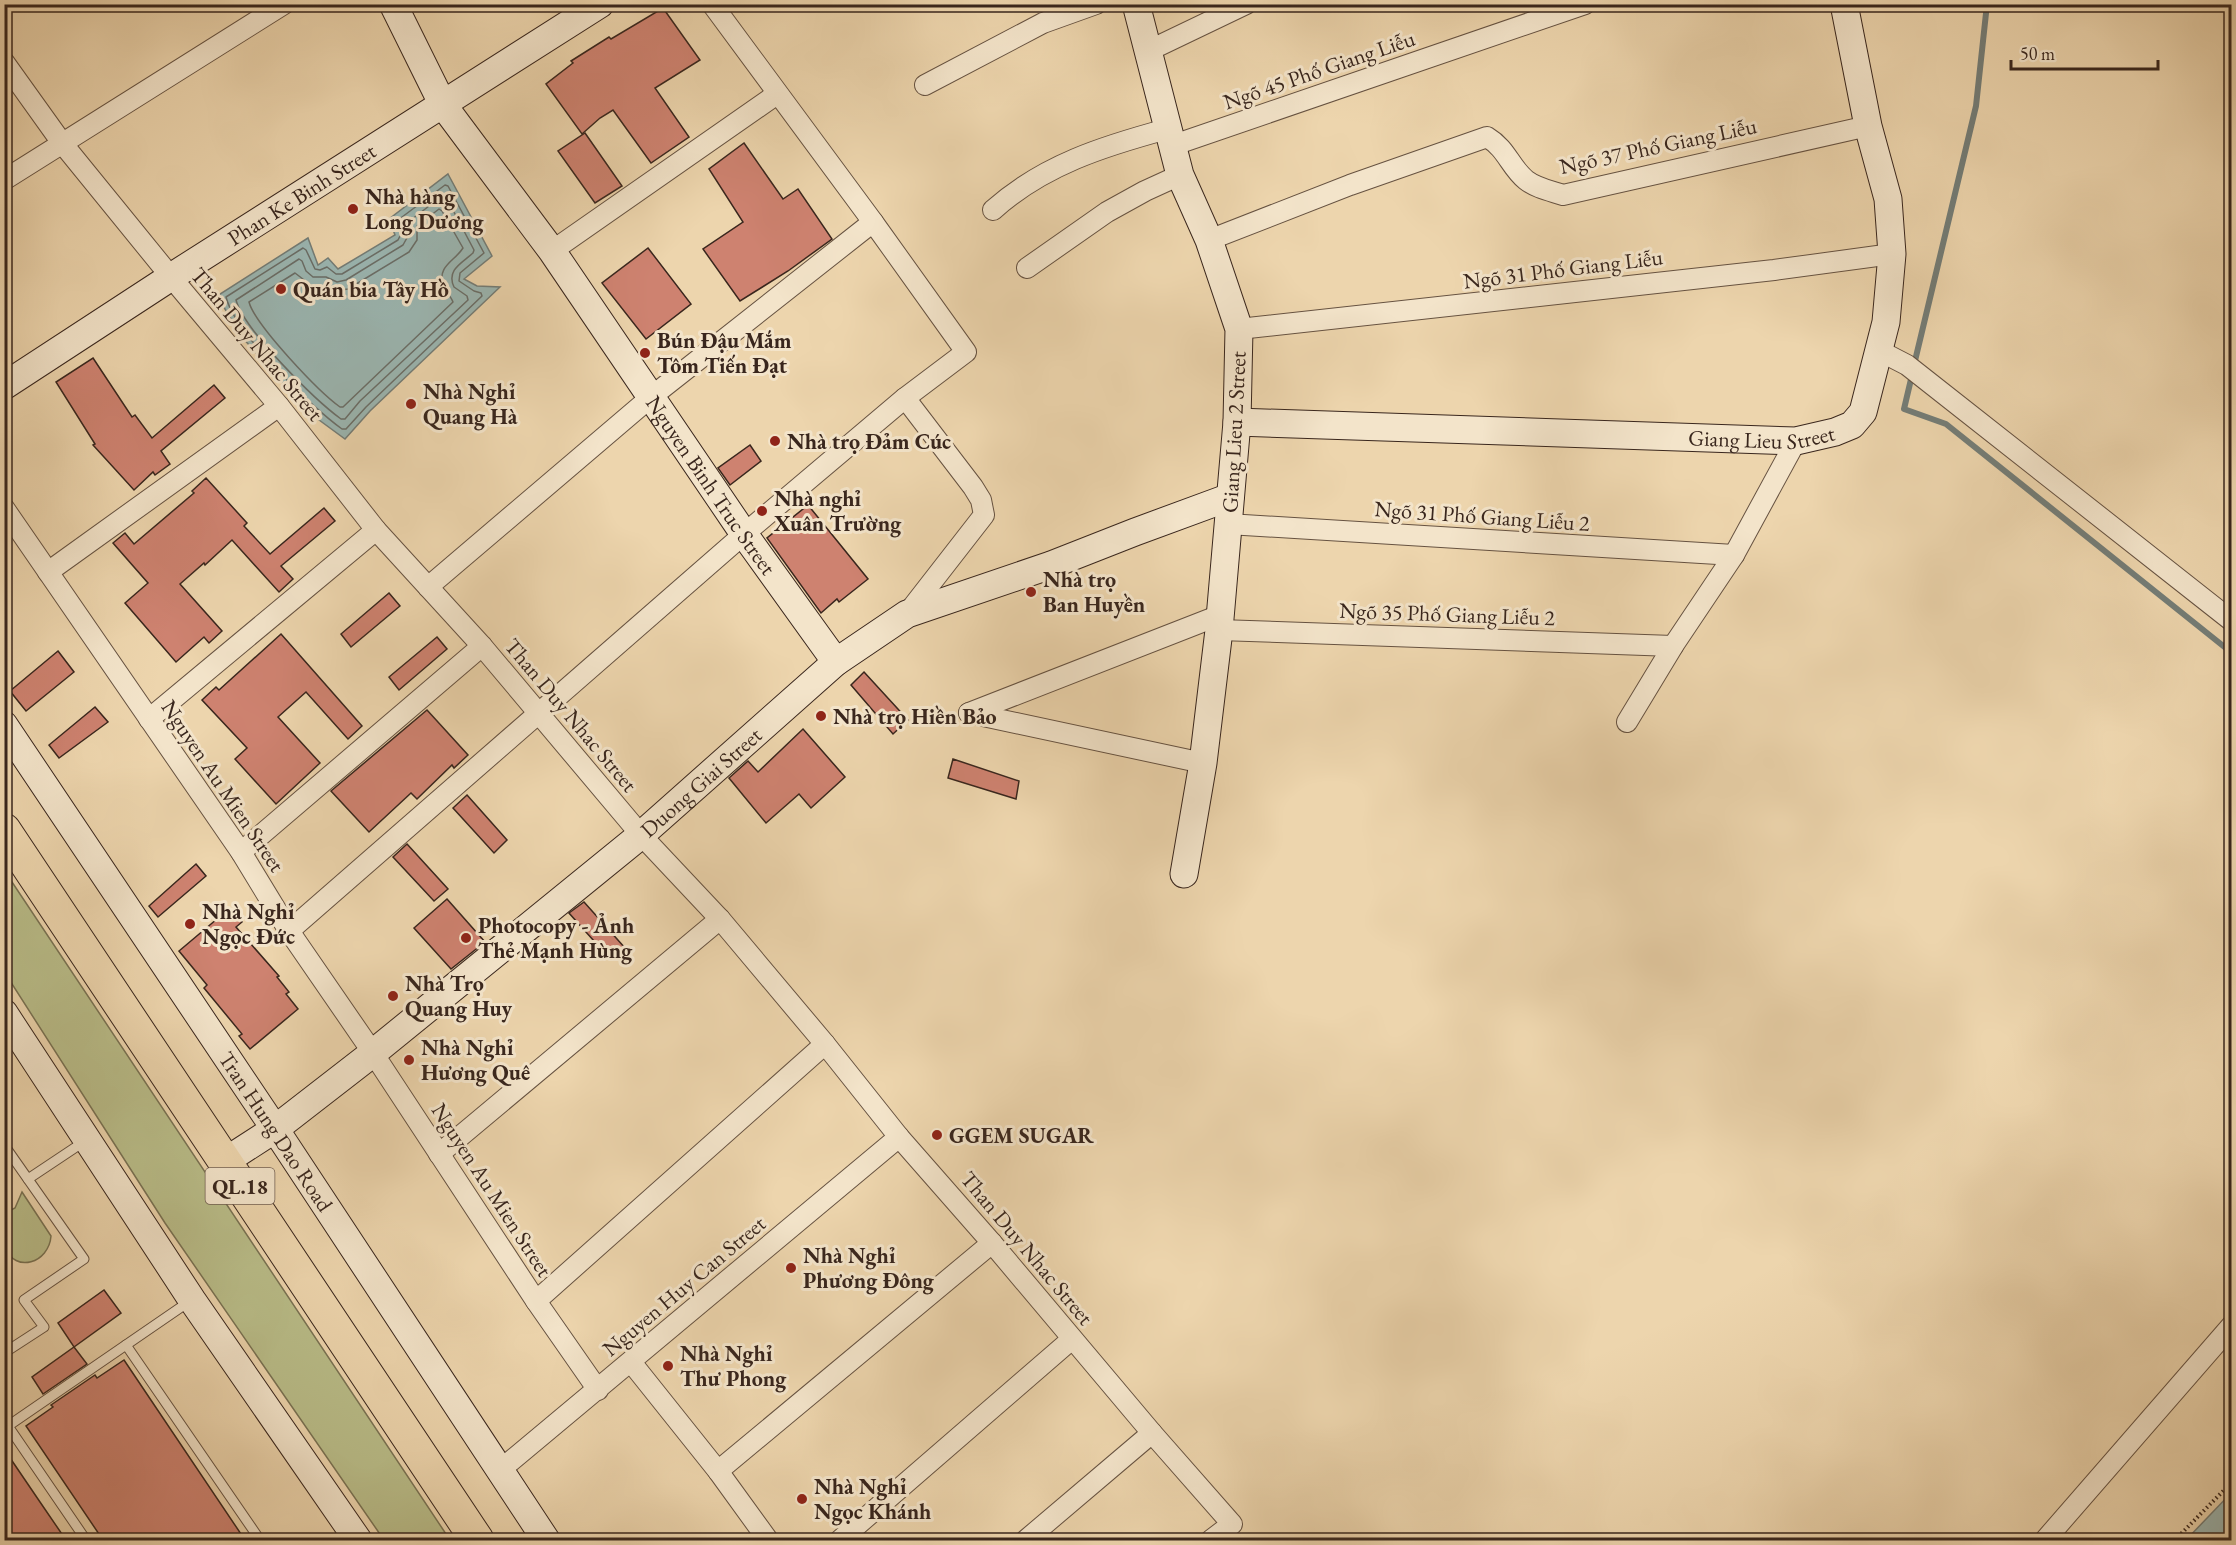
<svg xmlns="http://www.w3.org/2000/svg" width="2236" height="1545" viewBox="0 0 2236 1545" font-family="'EB Garamond',serif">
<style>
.green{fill:#b9bd89;stroke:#797253;stroke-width:1.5}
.water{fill:#9bb7b3;stroke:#747d77;stroke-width:1.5}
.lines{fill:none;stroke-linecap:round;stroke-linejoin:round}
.shore{stroke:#6a6e68;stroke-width:1.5}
.stream{stroke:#747d77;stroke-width:6}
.building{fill:#ce8270;stroke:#39261d;stroke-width:1.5}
.lane-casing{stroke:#665241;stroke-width:11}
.street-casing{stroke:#665241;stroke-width:22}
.secondary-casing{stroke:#39261d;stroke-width:29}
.highway-casing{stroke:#39261d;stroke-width:35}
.path{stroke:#39261d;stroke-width:4;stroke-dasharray:1.5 3;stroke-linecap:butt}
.lane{stroke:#f3e4ca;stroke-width:9}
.street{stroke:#f3e4ca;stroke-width:20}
.secondary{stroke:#f3e4ca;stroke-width:27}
.highway{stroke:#edd5ad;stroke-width:33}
.poi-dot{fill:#8f2418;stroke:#f3e4ca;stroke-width:2}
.labels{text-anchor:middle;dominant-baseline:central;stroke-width:6;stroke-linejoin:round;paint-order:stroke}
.shield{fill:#f3e4ca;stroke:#715f51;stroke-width:1.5}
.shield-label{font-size:21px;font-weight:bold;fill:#39261d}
.street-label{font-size:22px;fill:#39261d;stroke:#f3e4ca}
.poi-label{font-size:22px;font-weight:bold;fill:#39261d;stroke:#f3e4ca;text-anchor:start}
</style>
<rect width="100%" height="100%" fill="#edd5ad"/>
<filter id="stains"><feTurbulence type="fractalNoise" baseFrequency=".00333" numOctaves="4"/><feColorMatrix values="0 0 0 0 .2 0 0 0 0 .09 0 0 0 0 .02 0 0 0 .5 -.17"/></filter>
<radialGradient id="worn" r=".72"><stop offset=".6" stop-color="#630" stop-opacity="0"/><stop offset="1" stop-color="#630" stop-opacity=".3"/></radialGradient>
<g class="green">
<polygon points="4,870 450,1540 384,1540 165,1223 5,973"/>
<path d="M22,1192L51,1236C49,1263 15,1274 5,1247C2,1238 4,1223 5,1213L15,1208Z"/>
</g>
<g class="water">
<polygon points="448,174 492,256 464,279 477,286 500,287 370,411 345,439 315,417 287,388 242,337 217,296 308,238 318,265 328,258 338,269 395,235 389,219"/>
<polygon points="2231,1493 2231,1526 2218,1540 2186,1540"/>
</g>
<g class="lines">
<g class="shore">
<path d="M445,185L448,186L484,253L460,273L459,281L474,291L481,293L482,296L366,407L346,429H342C311,407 235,333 226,297L303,248L306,250L315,269L320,270L327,267L336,274H342L398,240L401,234L398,220Z"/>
<path d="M442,196L446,197L474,250L473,253C462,263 446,270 454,287L467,296L468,300L360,401L345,419H341C315,400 244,330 236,300L299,259L302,261L306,271L313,277H326L337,282L346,280L403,245L408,236L407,223Z"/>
<path d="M439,209L442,211L463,248C455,261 437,266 443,285C445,292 451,296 453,302L343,407H340C319,392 255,325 249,302L295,273L312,286L324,287L336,291L348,289L409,252L417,240V226Z"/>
</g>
<g class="stream">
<polyline points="1914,365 1976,106 1987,4"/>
<polyline points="1912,375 1904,409 1946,424 2232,653"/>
</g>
</g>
<g class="building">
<polygon points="663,8 700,60 655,88 689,137 651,163 613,110 600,118 582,134 546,84 573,63 571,61 609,37 611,39"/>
<polygon points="585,133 622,186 595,203 558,151"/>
<polygon points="744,143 783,199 798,189 832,239 788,271 740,301 703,249 743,222 709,169"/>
<polygon points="648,248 691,304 646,339 602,283"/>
<polygon points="93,358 132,417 135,415 152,438 214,385 225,398 161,451 170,464 155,475 153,472 134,490 93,445 95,444 56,382"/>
<polygon points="750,445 761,461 730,485 718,468"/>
<polygon points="206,478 247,523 244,526 270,554 324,508 335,521 281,566 293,579 279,592 232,540 205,565 204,563 180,584 222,631 209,643 204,637 176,662 125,603 148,583 113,543 125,533 134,544 194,493 192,491"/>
<polygon points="808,505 868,579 839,602 837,599 821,613 767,538"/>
<polygon points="389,593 400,606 351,647 341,634"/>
<polygon points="281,634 362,726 348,739 306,692 278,717 320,763 276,804 235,759 247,748 202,700 216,687 219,690"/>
<polygon points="437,637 447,649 399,690 389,677"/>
<polygon points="58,651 74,672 26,711 10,691"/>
<polygon points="864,672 908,720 893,734 851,685"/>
<polygon points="95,707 108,722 59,758 49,745"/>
<polygon points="427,710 468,755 454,768 452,765 417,799 411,793 369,832 331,791"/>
<polygon points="803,729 845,777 811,808 799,794 766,823 729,778 748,761 758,772"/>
<polygon points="953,759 1019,781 1016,799 948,778"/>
<polygon points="467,795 507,840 494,853 453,808"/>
<polygon points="407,844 448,889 434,901 393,857"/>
<polygon points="196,864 206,876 158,917 149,906"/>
<polygon points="447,899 485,942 451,969 414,928"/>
<polygon points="584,902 625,948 611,960 569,913"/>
<polygon points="230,908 242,922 236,927 279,976 277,977 289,992 286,994 298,1009 250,1049 239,1036 242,1034 204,988 207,985 179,951"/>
<polygon points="104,1290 121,1313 74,1347 58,1323"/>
<polygon points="74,1347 87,1364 43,1394 32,1377"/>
<polygon points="124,1360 245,1540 103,1540 26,1426 53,1407 51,1405 95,1375 97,1378"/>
<polygon points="4,1449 40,1502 66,1540 4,1540"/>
</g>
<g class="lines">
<defs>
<g id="lane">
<polyline points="4,1145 84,1259 24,1300 44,1327 4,1353"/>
<polyline points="28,1179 85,1141"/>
<polyline points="126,1345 260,1540"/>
<polyline points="86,1540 8,1426 190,1301"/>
</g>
<g id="street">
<polyline points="1148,51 1246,4"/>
<polyline points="4,62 62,143 171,277 279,406 376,530 482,646 641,835 720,919 825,1044 899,1137 992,1243 1152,1433 1232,1524 1211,1540"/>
<polyline points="925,85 1043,23 1096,4"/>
<polyline points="1171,146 1585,4"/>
<polyline points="4,180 284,4"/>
<path d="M993,210C1043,165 1104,146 1167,129"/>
<path d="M1209,240L1350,185L1487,137C1507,149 1510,167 1526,180C1536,188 1551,191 1563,195L1868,126"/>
<polyline points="552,251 777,94"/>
<polyline points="1027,268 1107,212 1145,191 1180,175"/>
<polyline points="1239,329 1774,270 1892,254"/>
<polyline points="1878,350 1907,365 2232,621"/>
<polyline points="905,398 973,487 981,500 984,515 907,614"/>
<polyline points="4,508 241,852 289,931 373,1053 536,1301 598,1390"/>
<polyline points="1228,524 1734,555"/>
<polyline points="48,572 279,406"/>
<polyline points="428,587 651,397 873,222 712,4"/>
<polyline points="1219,630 1673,646"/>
<polyline points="969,713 1220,615"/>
<polyline points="969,713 1203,763"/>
<polyline points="149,719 376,530"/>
<polyline points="1627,722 1673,646 1734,555 1796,441"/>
<polyline points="241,852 482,646"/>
<polyline points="289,931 744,534 905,398 966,352 873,222"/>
<polyline points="439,1154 720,919"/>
<polyline points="536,1301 825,1044"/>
<polyline points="631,1362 718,1471 768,1540"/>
<polyline points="499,1471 899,1137"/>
<polyline points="718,1471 992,1243"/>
<polyline points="840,1540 1072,1339"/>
<polyline points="1026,1540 1152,1433"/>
<polyline points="2045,1540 2232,1325"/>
</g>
<g id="secondary">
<path id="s1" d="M393,4L443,105L552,251L744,534L836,662"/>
<polyline points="1136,4 1180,175 1209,240 1239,329 1237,422 1219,630 1203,763 1184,874"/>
<path id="s2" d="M4,386L171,277L600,4"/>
<path id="s3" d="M1237,422L1796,441L1835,432L1852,425L1863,412L1886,322L1892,254L1888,199L1868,126L1844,4"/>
<path id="s4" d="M4,725L275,1129L546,1540"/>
<polyline points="4,1013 192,1300 358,1540"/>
<path id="s5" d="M224,1162L275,1129L373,1053L641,835L836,662L907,614L1051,565L1135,532L1230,497"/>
</g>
<polyline id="highway" points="4,830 477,1540"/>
</defs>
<use href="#lane" class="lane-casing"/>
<use href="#street" class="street-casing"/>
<use href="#secondary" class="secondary-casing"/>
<use href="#highway" class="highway-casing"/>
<polyline class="path" points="2175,1540 2232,1482"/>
<use href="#lane" class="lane"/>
<use href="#street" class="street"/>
<use href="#secondary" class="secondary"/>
<use href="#highway" class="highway"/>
</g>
<g class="poi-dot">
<circle cx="353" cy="209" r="6"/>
<circle cx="281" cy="289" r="6"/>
<circle cx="645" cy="353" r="6"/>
<circle cx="411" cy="404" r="6"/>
<circle cx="775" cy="441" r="6"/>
<circle cx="762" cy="511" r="6"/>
<circle cx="1031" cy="592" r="6"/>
<circle cx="821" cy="716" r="6"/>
<circle cx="190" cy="924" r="6"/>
<circle cx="466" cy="938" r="6"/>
<circle cx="393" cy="996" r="6"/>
<circle cx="409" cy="1060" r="6"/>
<circle cx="937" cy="1135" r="6"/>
<circle cx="791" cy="1268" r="6"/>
<circle cx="668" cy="1366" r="6"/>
<circle cx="802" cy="1499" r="6"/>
</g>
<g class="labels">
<rect class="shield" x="205.5" y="1168" width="69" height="36" rx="4.5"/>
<g class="shield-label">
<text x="240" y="1186">QL.18</text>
</g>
<g class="street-label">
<text transform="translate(1319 70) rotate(-19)">Ngõ 45 Phố Giang Liễu</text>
<text transform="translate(1658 146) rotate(-12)">Ngõ 37 Phố Giang Liễu</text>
<text stroke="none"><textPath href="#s2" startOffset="354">Phan Ke Binh Street</textPath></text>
<text transform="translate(1563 269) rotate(-7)">Ngõ 31 Phố Giang Liễu</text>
<text transform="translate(257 344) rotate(50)">Than Duy Nhac Street</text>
<text transform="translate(1234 432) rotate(-87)">Giang Lieu 2 Street</text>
<text stroke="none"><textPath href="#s3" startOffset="525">Giang Lieu Street</textPath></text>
<text stroke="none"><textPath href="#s1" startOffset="578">Nguyen Binh Truc Street</textPath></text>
<text transform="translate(1482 516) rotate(4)">Ngõ 31 Phố Giang Liễu 2</text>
<text transform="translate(1447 614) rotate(2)">Ngõ 35 Phố Giang Liễu 2</text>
<text transform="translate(571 715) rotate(50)">Than Duy Nhac Street</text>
<text stroke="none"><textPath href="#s5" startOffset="610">Duong Giai Street</textPath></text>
<text transform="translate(223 786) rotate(56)">Nguyen Au Mien Street</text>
<text stroke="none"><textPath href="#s4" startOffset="489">Tran Hung Dao Road</textPath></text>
<text transform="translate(492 1190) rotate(57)">Nguyen Au Mien Street</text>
<text transform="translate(1027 1248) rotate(50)">Than Duy Nhac Street</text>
<text transform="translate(684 1286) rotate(-40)">Nguyen Huy Can Street</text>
</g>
<g class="poi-label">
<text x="365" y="196">Nhà hàng<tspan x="365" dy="25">Long Dương</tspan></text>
<text x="293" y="289">Quán bia Tây Hồ</text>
<text x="657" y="340">Bún Đậu Mắm<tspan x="657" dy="25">Tôm Tiến Đạt</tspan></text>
<text x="423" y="391">Nhà Nghỉ<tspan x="423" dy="25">Quang Hà</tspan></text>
<text x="787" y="441">Nhà trọ Đảm Cúc</text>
<text x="774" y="498">Nhà nghỉ<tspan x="774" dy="25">Xuân Trường</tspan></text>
<text x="1043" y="579">Nhà trọ<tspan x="1043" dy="25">Ban Huyền</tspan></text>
<text x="833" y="716">Nhà trọ Hiền Bảo</text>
<text x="202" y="911">Nhà Nghỉ<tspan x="202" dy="25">Ngọc Đức</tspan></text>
<text x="478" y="925">Photocopy - Ảnh<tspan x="478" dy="25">Thẻ Mạnh Hùng</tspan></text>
<text x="405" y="983">Nhà Trọ<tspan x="405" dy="25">Quang Huy</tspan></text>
<text x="421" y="1047">Nhà Nghỉ<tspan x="421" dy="25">Hương Quê</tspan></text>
<text x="949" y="1135">GGEM SUGAR</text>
<text x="803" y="1255">Nhà Nghỉ<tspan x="803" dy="25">Phương Đông</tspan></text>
<text x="680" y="1353">Nhà Nghỉ<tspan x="680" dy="25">Thư Phong</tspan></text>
<text x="814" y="1486">Nhà Nghỉ<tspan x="814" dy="25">Ngọc Khánh</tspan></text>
</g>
</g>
<rect width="2236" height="1545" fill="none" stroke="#edd5ad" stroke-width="24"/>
<rect x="6" y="6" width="2224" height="1533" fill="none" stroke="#39261d" stroke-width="3"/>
<rect x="12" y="12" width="2212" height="1521" fill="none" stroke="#39261d" stroke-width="1.5"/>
<path d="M2011 60v9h147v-9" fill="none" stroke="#39261d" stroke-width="3"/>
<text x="2020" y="60" font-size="18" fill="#39261d" stroke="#f3e4ca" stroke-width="4.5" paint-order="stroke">50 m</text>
<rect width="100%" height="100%" filter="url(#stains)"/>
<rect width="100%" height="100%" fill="url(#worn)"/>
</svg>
